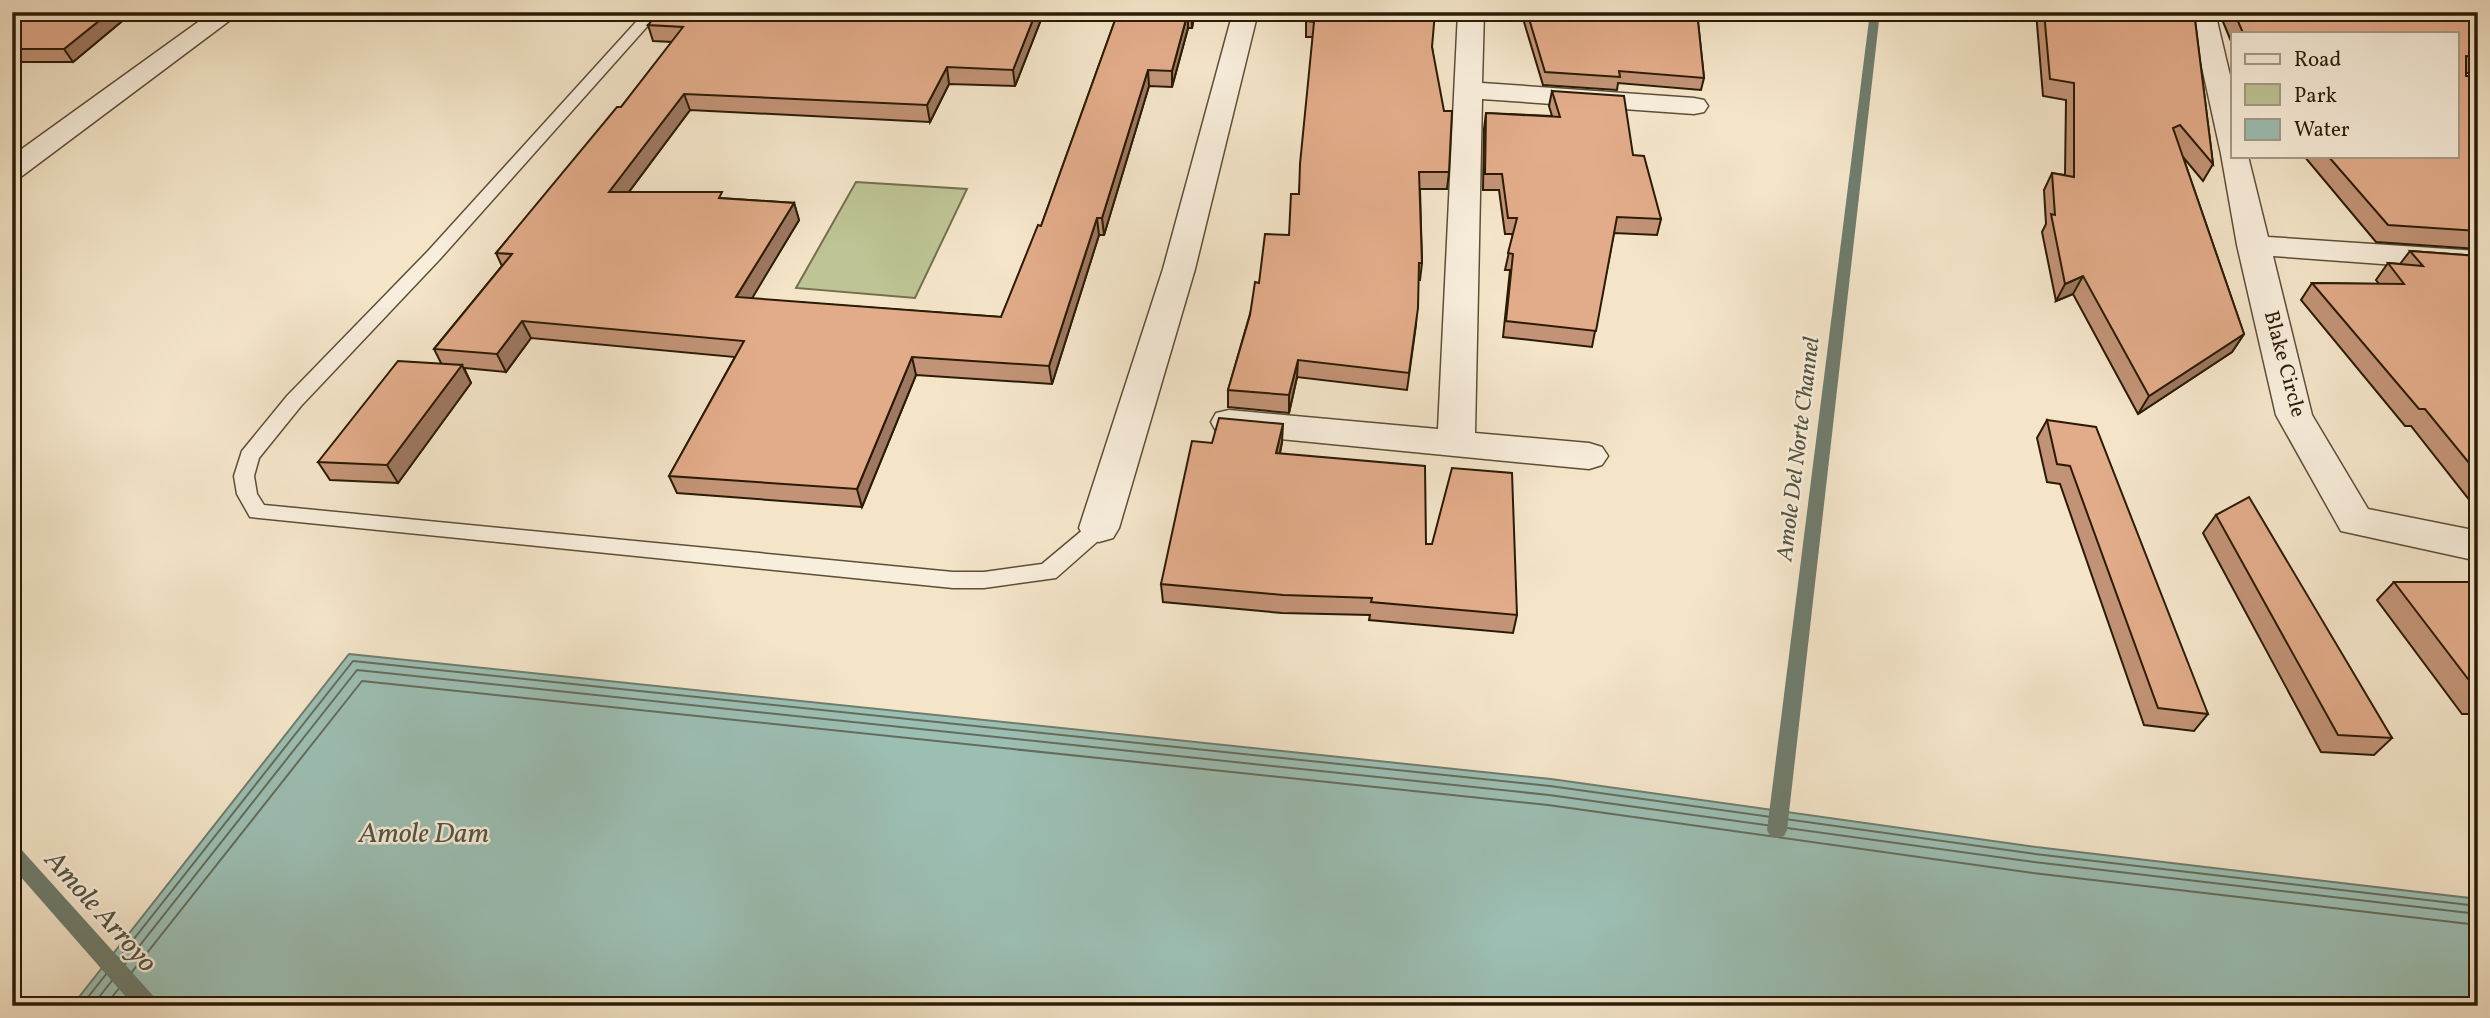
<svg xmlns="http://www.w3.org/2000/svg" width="2490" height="1018" viewBox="0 0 2490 1018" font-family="Vollkorn,serif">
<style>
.green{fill:#bec495;stroke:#74704d;stroke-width:2}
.water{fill:#9cbfb4;stroke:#6f7d6e;stroke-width:2}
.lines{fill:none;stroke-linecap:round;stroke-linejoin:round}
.shore{stroke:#646d5c;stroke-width:2}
.stream{fill:#6f7d6e;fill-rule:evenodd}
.lane-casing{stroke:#5d4e36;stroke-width:3}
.street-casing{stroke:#5d4e36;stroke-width:3}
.lane{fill:#f8eedc;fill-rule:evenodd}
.street{fill:#f8eedc;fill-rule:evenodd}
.wall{fill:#c29376;stroke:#2b1b05;stroke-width:2}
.shaded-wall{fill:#9e7860;stroke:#2b1b05;stroke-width:2}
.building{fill:#e2ab89;stroke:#2b1b05;stroke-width:2}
.labels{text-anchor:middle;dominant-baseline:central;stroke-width:5;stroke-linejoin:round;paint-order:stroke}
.street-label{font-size:21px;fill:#2b1b05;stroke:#f8eedc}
.water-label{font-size:23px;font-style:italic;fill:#535442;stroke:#f8eedc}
.near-water-label{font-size:28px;font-style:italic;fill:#535442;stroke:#f8eedc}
</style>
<rect width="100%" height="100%" fill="#f4e5c9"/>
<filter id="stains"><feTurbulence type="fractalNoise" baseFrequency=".00286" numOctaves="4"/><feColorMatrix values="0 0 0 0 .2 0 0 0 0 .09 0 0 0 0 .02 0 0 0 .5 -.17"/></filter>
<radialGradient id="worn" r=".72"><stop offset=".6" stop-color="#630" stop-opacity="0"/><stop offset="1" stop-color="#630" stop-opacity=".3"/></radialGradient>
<polygon class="green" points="856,182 967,189 915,298 796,288"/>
<polygon class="water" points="349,654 1551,779 2036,847 2478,899 2478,1006 72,1006"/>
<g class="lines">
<g class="shore">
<polyline points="81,1006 353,661 1550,786 2035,854 2478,906"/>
<polyline points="92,1006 357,670 1549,795 2034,862 2478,914"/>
<polyline points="105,1006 362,681 1548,805 2033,873 2478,925"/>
</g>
<g class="stream">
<polygon points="1870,12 1880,12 1787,830 1784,836 1777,838 1770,836 1767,830"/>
<polygon points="12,844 19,847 156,999 159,1006 134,1006 12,867"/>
</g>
<defs>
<polygon id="lane" points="645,12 660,12 440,259 301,406 259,458 254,476 257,494 264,505 953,572 984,572 1042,564 1091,523 1099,520 1107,523 1110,528 1107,533 1056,578 984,588 953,588 250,517 237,494 234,476 242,451 287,396 428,251"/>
<g id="street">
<polygon points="212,12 241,12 22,176 12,179 12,156"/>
<polygon points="1233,12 1258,12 1195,269 1119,528 1113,538 1099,542 1085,538 1079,528 1163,269"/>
<polygon points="1458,12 1484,12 1482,83 1694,98 1704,100 1708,106 1704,112 1694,114 1482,99 1475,433 1589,443 1602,447 1608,456 1602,465 1589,469 1229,434 1216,431 1211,422 1216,413 1229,410 1438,429"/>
<polygon points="2190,12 2215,12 2233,88 2233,156 2248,156 2268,237 2478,251 2478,271 2273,256 2312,415 2368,509 2478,531 2478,561 2341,531 2276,415 2237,245 2221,154"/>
</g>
</defs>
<use href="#lane" class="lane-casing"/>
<use href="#street" class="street-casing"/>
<use href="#lane" class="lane"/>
<use href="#street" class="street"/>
</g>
<g class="wall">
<polygon points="12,12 133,12 73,62 12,62 12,25 26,15 12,14"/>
<polygon points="1044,12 1015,86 949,84 930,122 690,110 629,192 794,203 799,220 751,299 1001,317 1041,226 1118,12 1195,12 1192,28 1188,28 1172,87 1149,86 1104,235 1099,235 1052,384 916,375 862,507 677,493 669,476 735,357 531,338 506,372 464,368 471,383 398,483 330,480 318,462 441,363 434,349 502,266 496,253 621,107 672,42 653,41 648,25"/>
<polygon points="1309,12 1432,47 1449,172 1447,189 1420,189 1422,263 1420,280 1418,280 1416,325 1407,390 1297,377 1289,413 1228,407 1228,390 1259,283 1289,235 1299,194 1313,37 1306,37 1306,21"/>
<polygon points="1521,12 1697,12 1704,78 1701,90 1618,83 1617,90 1543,85"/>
<polygon points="2036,12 2194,12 2213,164 2203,181 2183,157 2244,334 2232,352 2138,414 2073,294 2056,301 2042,232 2046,224 2044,190 2052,173 2065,175 2066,100 2043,96"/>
<polygon points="2219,12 2478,12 2478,73 2466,73 2466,76 2478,76 2478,249 2376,242 2304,156 2457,156 2457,33 2233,33 2233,46"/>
<polygon points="1552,91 1633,155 1661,219 1657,235 1614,233 1592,347 1503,337 1510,270 1505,270 1513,234 1505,234 1499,190 1483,190 1484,129 1486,113 1552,116 1549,106"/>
<polygon points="2410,251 2478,256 2478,511 2411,426 2405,426 2301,300 2312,283 2379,284 2376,280 2388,263 2400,264"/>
<polygon points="2047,420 2208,714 2194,731 2144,725 2060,484 2047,482 2037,438"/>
<polygon points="1282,442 1280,453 1426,544 1517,615 1513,633 1369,620 1370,615 1282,613 1163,602 1161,584 1212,443"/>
<polygon points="2216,515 2392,738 2374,755 2321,752 2203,533"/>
<polygon points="2394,582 2478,582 2478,714 2462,714 2377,600"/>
</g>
<g class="shaded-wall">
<polygon points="110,12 133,12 73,62 64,49"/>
<polygon points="1036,12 1044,12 1015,86 1013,70"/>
<polygon points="1188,12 1188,28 1172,87 1172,71"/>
<polygon points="1191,12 1195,12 1192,28"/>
<polygon points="947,67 949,84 930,122 927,105"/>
<polygon points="1148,70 1149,86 1104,235 1102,218"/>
<polygon points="684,94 690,110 616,209 609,192"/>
<polygon points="794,203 799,220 742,315 736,297"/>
<polygon points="1097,218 1099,235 1052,384 1049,366"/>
<polygon points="2083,276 2073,294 2056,301 2065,284"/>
<polygon points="522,321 531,338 506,372 497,354"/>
<polygon points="2244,334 2232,352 2138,414 2149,396"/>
<polygon points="912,357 916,375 862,507 857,489"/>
<polygon points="1298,360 1297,377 1289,413 1289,395"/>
<polygon points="462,365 471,383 398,483 387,465"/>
<polygon points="1283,424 1282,442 1276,471 1276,453"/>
</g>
<g class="building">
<polygon points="29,12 110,12 64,49 12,49 12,25"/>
<polygon points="659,12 1036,12 1013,70 947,67 927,105 684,94 609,192 722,192 719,198 794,203 736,297 1001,317 1038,225 1041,226 1118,12 1188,12 1172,71 1148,70 1102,218 1097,218 1049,366 912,357 857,489 669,476 744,341 522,321 497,354 434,349 512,254 496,253 617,107 621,107 683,27 648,25"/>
<polygon points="1309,12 1435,12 1432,47 1444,111 1452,111 1449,172 1419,172 1422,263 1419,263 1418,308 1409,373 1298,360 1289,395 1228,390 1250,315 1255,282 1259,283 1265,234 1289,235 1291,194 1299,194 1300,164 1314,22 1306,21"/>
<polygon points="1527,12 1697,12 1704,78 1619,71 1620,77 1545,72"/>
<polygon points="2044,12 2194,12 2213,164 2180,125 2173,128 2244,334 2149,396 2083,276 2065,284 2051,214 2055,215 2052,173 2074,177 2074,83 2050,79"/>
<polygon points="2234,12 2478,12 2478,57 2466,56 2466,76 2478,76 2478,231 2388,225 2328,156 2457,156 2457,33 2243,33"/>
<polygon points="1552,91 1624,96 1633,155 1644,156 1661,219 1617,217 1596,331 1506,321 1513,254 1508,253 1517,218 1508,218 1502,174 1485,174 1486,113 1560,117"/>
<polygon points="2410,251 2478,256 2478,474 2425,409 2419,409 2312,283 2404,284 2388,263 2423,266"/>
<polygon points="398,361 462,365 387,465 318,462"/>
<polygon points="1219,418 1283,424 1276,453 1425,466 1426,544 1432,544 1452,468 1512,473 1517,615 1371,602 1372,598 1283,595 1161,584 1192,441 1212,443"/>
<polygon points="2047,420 2096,427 2208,714 2158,708 2070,466 2057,464"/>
<polygon points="2249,497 2392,738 2338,735 2216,515"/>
<polygon points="2394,582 2478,582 2478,692"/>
</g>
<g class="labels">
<g class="street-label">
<text transform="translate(2284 364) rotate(75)">Blake Circle</text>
</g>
<g class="water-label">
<text transform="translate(1799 449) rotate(-83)">Amole Del Norte Channel</text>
</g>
<g class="near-water-label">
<text x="424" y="834">Amole Dam</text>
<text transform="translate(100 912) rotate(48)">Amole Arroyo</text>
</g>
</g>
<rect width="2490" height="1018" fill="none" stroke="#f4e5c9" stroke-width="42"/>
<rect x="14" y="14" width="2462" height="990" fill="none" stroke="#2b1b05" stroke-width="3.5"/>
<rect x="21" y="21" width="2448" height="976" fill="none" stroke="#2b1b05" stroke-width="2"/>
<rect x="2231" y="32" width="228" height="126" fill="#f8eedc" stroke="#a69a86" stroke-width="2"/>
<rect x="2245" y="54" width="35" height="10" fill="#f8eedc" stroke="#a69a86" stroke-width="2"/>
<text x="2294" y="66" font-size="21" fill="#2b1b05">Road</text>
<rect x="2245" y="84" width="35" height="21" fill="#bec495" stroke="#a69a86" stroke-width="2"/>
<text x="2294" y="102" font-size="21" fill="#2b1b05">Park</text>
<rect x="2245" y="119" width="35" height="21" fill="#9cbfb4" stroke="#a69a86" stroke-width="2"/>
<text x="2294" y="136" font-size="21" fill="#2b1b05">Water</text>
<rect width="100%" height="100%" filter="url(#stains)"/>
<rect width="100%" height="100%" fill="url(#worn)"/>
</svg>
